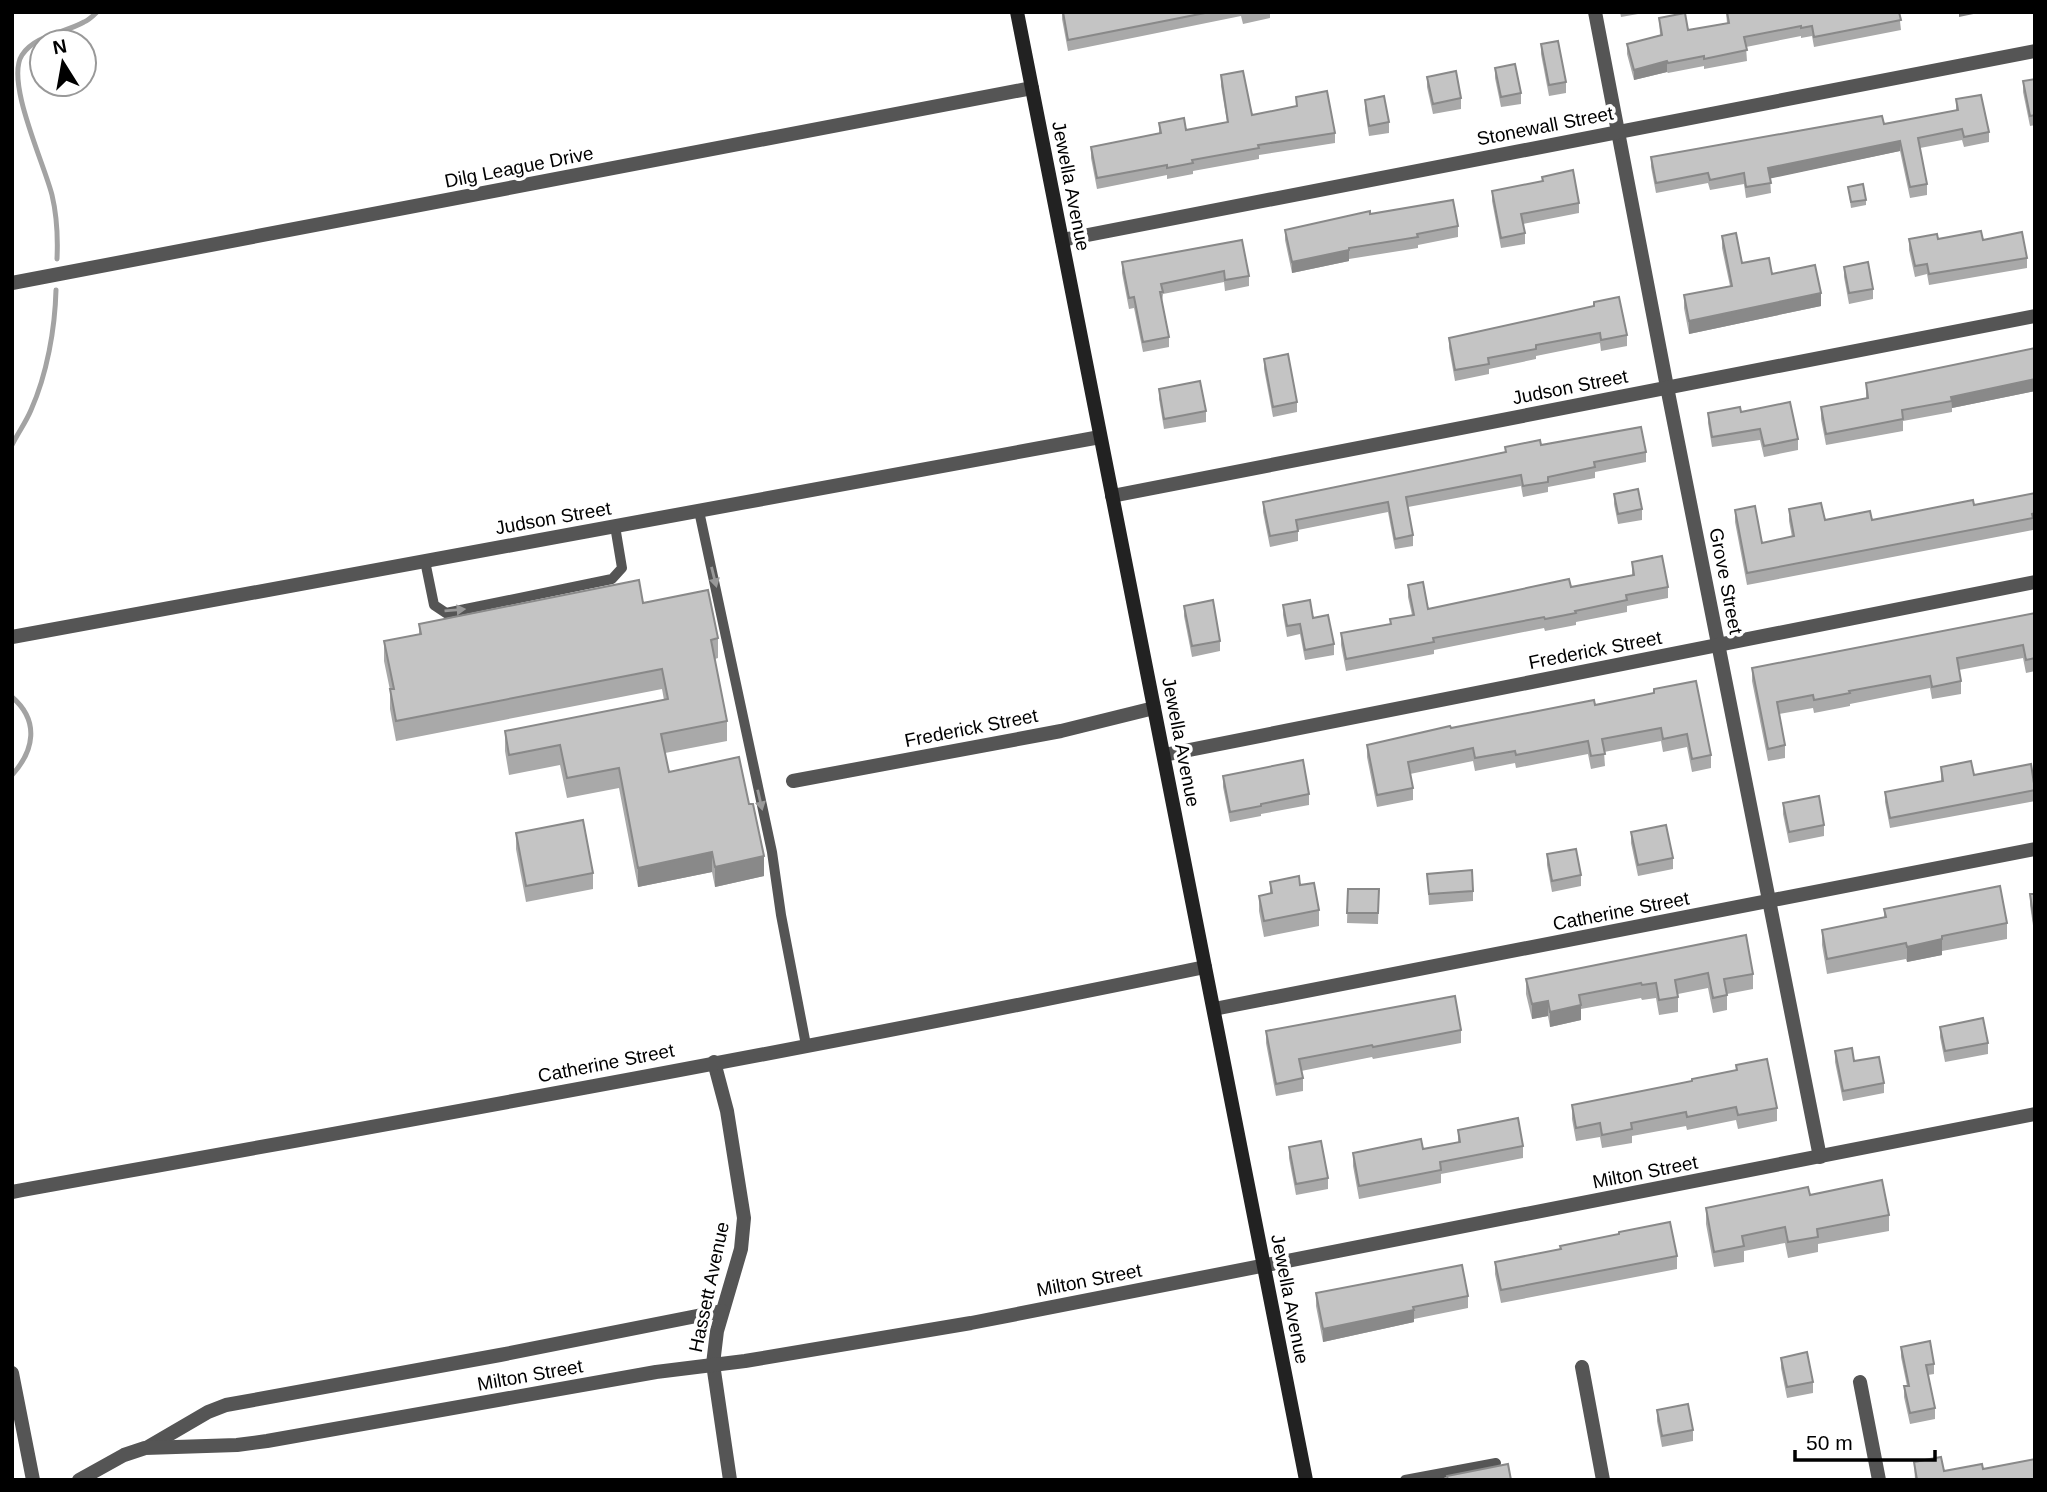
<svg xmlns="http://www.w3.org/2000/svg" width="2047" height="1492" viewBox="0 0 2047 1492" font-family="Arial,sans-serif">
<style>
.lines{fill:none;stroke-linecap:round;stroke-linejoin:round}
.stream{stroke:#a3a3a3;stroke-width:5}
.service{stroke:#555;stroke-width:10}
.minor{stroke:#555;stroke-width:14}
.secondary{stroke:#222;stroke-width:14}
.wall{fill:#a9a9a9}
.shaded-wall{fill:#898989}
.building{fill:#c4c4c4;stroke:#898989;stroke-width:2}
.oneway{fill:#999}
.labels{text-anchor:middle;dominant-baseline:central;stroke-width:7;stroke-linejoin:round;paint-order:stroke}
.street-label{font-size:19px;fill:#000;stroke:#fff}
</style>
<rect width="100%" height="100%" fill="#fff"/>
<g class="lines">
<g class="stream">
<path d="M57,259C58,237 57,216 52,195C44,163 5,81 22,55C35,35 65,33 84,22C89,20 93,16 97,12"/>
<path d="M12,445C18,433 26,422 31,410C47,374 55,329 56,290"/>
<path d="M12,697C40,721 34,751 12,775"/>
</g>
<g class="service">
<polyline points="699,511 772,852 781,915 806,1045"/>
<polyline points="425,561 434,605 446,613 612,579 622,568 615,526"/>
<polyline points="1405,1480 1496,1463"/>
</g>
<g class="minor">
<polyline points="1595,12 1667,387 1820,1157"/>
<polyline points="1062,240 2035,51"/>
<polyline points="12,283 1032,88"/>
<polyline points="1112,496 2035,316"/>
<polyline points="12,637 1100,437"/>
<polyline points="1164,755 2035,582"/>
<polyline points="793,781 1061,731 1154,708"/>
<polyline points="1214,1009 2035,849"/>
<polyline points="714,1062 727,1111 744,1218 741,1249 717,1331 713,1364 730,1480"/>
<path d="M12,1192C410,1120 809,1049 1205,967"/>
<polyline points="1582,1367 1603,1480"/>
<polyline points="12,1373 33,1480"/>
<polyline points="1860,1382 1879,1480"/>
<polyline points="148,1447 208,1412 226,1405 500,1355 722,1311"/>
<polyline points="79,1480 124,1455 145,1448 237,1445 267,1441 656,1372 745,1361 971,1323 2035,1114"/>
</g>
<polyline class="secondary" points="1017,12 1306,1480"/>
</g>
<g class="wall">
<polygon points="1062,12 1270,12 1270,18 1243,24 1241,16 1068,51 1062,19"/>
<polygon points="1620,12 1638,12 1638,14 1621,17"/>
<polygon points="1726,12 1899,12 1901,30 1814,47 1812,36 1801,38 1801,36 1746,47 1747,61 1704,69 1704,66 1668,73 1667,72 1634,80 1627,54 1627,44 1660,35 1659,18 1688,30 1727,23"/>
<polygon points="1541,44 1566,82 1566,93 1549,96 1541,54"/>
<polygon points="1495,68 1521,93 1521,104 1501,107 1495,78"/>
<polygon points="1221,75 1252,115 1296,107 1296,97 1335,133 1335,143 1259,155 1259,159 1193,171 1193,174 1167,179 1167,175 1097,189 1091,158 1091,147 1159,133 1159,123 1186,130 1227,122 1221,86"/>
<polygon points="1427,77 1461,98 1461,109 1433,114 1427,87"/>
<polygon points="2035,79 2035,125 2030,126 2023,92 2023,81"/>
<polygon points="1956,99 1989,132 1989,142 1964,147 1962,140 1920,148 1927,184 1927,195 1910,198 1900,151 1770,178 1771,193 1746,198 1744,184 1710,190 1708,183 1656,193 1651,167 1651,157 1884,124 1956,110"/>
<polygon points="1365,100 1389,122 1389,133 1369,136 1365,110"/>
<polygon points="1542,177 1579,203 1579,213 1523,224 1525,233 1525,244 1501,248 1492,201 1492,191 1542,181"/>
<polygon points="1848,187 1866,200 1866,205 1851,208"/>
<polygon points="1370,214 1458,226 1458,237 1418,245 1418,248 1349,259 1349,261 1292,273 1285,240 1285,230"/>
<polygon points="1722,236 1742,263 1772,274 1821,306 1689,334 1684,308 1684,295 1730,286 1722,248"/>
<polygon points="1909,239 1983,240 2027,258 2027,268 1929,285 1927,274 1915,277 1909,250"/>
<polygon points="1242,240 1249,276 1249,286 1225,291 1224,282 1163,294 1162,302 1169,337 1169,347 1143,352 1134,308 1129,309 1122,273 1122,262"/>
<polygon points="1844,267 1873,289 1873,299 1849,304 1844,277"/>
<polygon points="1594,302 1627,335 1627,346 1601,351 1600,343 1536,356 1536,359 1489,369 1489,374 1455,381 1449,348 1449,338 1594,306"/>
<polygon points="2035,348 2035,391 1952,408 1952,412 1903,421 1903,431 1826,445 1821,419 1821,407 1866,398 1866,383"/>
<polygon points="1264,359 1297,402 1297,412 1273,417 1264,369"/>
<polygon points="1159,389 1206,411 1206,422 1164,429 1159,399"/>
<polygon points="1741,412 1798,439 1798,450 1764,457 1760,440 1712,447 1708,423 1708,413"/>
<polygon points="1541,445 1646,452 1646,462 1595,472 1595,478 1548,487 1548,492 1523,497 1521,486 1408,507 1413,535 1413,546 1395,549 1388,512 1298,530 1298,541 1270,547 1263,512 1263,502 1505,452 1505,447"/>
<polygon points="2035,493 2035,525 2033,525 2033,530 1747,585 1735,522 1735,510 1762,543 1792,537 1789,521 1789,509 1825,520 1872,520 1974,505"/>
<polygon points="1614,494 1642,509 1642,520 1618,524 1614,504"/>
<polygon points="1632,562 1668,587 1668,598 1627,606 1627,612 1576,622 1576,625 1545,631 1544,628 1434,650 1434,654 1346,671 1341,645 1341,633 1390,624 1390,619 1412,615 1408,597 1408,585 1428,609 1571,587 1632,575"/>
<polygon points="643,603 718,638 718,658 715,659 727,721 727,741 665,753 669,772 764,876 715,887 712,872 638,887 619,788 567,798 560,765 509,775 505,751 505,731 664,700 662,689 396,741 390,709 390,690 384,661 384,641 419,634 419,624"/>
<polygon points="1283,605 1313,618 1334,644 1334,655 1305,660 1300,634 1287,637 1283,615"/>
<polygon points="1184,606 1220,641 1220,651 1192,657 1184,616"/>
<polygon points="2035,613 2035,671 2026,673 2023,658 1959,670 1961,681 1961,694 1932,699 1930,688 1850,704 1850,706 1814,713 1813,708 1779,714 1785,745 1785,758 1768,761 1752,681 1752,668"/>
<polygon points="1654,689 1711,755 1711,768 1692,772 1687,747 1663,752 1661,741 1604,752 1605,766 1591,769 1588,754 1516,768 1515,763 1475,771 1473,761 1410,774 1413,788 1413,800 1377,807 1367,757 1367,745 1451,728 1595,705 1654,694"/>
<polygon points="1941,767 1974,775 2035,785 2035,801 1890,828 1885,802 1885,792 1941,781"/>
<polygon points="1223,776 1309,794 1309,805 1261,814 1261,816 1230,822 1223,787"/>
<polygon points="1783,803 1824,825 1824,836 1789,843 1783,814"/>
<polygon points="1631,832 1673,858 1673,869 1638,876 1631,843"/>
<polygon points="516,833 593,873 593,889 526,902 516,849"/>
<polygon points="1547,854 1581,875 1581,886 1552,892 1547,865"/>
<polygon points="1427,874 1473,891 1473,901 1429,905"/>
<polygon points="1270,882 1300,885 1319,910 1319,926 1264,937 1259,911 1259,896 1270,894"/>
<polygon points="1348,889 1379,889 1378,924 1347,923"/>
<polygon points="2030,894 2035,894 2035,932 2034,932 2030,905"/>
<polygon points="1884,909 2007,923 2007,939 1942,951 1942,955 1907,962 1906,959 1827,974 1822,945 1822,930 1884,918"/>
<polygon points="1746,935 1753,974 1753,989 1727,994 1727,1010 1713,1013 1708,988 1678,994 1678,1012 1659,1015 1656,998 1642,1000 1641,998 1581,1009 1581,1020 1550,1027 1548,1016 1532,1019 1526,994 1526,979"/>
<polygon points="1940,1027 1988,1043 1988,1054 1945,1062 1940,1037"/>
<polygon points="1461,1030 1461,1043 1373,1059 1372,1057 1301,1071 1303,1078 1303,1091 1276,1096 1266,1043 1266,1031"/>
<polygon points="1835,1051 1854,1061 1884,1083 1884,1093 1843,1101 1835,1062"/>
<polygon points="1736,1065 1777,1108 1777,1121 1738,1129 1736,1120 1687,1130 1686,1126 1632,1136 1632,1143 1602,1148 1600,1137 1576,1141 1572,1119 1572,1105 1692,1081 1736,1071"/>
<polygon points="1458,1130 1523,1146 1523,1158 1441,1174 1441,1183 1359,1199 1353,1166 1353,1153 1423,1149 1458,1143"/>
<polygon points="1289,1147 1328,1178 1328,1189 1296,1195 1289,1158"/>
<polygon points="1810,1195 1889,1215 1889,1231 1818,1244 1818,1252 1788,1258 1785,1243 1744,1251 1744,1262 1714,1267 1706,1224 1706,1208"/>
<polygon points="1560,1246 1677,1256 1677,1269 1501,1303 1495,1274 1495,1262 1560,1249"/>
<polygon points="1316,1293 1468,1296 1468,1308 1414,1319 1414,1322 1323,1342 1316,1306"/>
<polygon points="1901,1347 1934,1364 1934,1374 1928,1375 1935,1408 1935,1419 1910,1424 1904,1397 1904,1386 1907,1386 1901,1357"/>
<polygon points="1781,1358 1813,1382 1813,1393 1787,1398 1781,1368"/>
<polygon points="1657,1410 1693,1430 1693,1441 1662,1447 1657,1421"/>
<polygon points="1914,1462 1944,1471 1983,1469 2035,1480 1915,1480"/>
</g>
<g class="shaded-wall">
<polygon points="1959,12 1983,12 1959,17"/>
<polygon points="1667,61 1667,72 1634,80 1634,70"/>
<polygon points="1900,141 1900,151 1768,179 1768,168"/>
<polygon points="1349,250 1349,261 1292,273 1292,262"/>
<polygon points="1821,293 1821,306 1689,334 1689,321"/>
<polygon points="2035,379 2035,391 1952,408 1951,397"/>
<polygon points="712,852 712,872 638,887 638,868"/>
<polygon points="764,856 764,876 715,887 715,867"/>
<polygon points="1942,939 1942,955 1907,962 1907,947"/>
<polygon points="1548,1001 1548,1016 1532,1019 1532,1004"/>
<polygon points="1581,1005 1581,1020 1550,1027 1550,1012"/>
<polygon points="1414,1310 1414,1322 1323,1342 1323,1329"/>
</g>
<g class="building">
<polygon points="1063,12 1210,12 1068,40"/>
<polygon points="1727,12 1899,12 1901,20 1814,37 1812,26 1801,28 1801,26 1744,37 1747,50 1704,59 1704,56 1668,63 1667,61 1634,70 1627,44 1662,35 1659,18 1685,13 1688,30 1729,23"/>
<polygon points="1558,41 1566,82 1549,85 1541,44"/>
<polygon points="1515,64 1521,93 1501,97 1495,68"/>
<polygon points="1243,71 1252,115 1297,106 1296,97 1327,91 1335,133 1258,145 1259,148 1192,160 1193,163 1167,168 1167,165 1097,178 1091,147 1161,133 1159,123 1184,118 1186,130 1228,122 1221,75"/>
<polygon points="1456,71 1461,98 1433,104 1427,77"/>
<polygon points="2035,79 2035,115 2030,116 2023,81"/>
<polygon points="1981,95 1989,132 1964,137 1962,129 1918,138 1927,184 1910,187 1900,141 1768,168 1771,183 1746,187 1744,173 1710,180 1708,173 1656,183 1651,157 1882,116 1884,124 1958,110 1956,99"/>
<polygon points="1384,96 1389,122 1369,126 1365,100"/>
<polygon points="1573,170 1579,203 1521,214 1525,233 1501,238 1492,191 1543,181 1542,177"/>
<polygon points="1863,184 1866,200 1851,202 1848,187"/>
<polygon points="1453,200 1458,226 1417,234 1418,237 1349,248 1349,250 1292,262 1285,230 1370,211 1370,214"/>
<polygon points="1981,231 1983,240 2022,232 2027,258 1929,274 1927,264 1915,266 1909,239 1937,234 1938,239"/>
<polygon points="1736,233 1742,263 1769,258 1772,274 1815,265 1821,293 1689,321 1684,295 1732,286 1722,236"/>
<polygon points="1242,240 1249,276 1225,280 1224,271 1161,284 1163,292 1160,292 1169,337 1143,342 1134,297 1129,298 1122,262"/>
<polygon points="1868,262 1873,289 1849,293 1844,267"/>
<polygon points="1619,297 1627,335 1601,340 1600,333 1536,345 1536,349 1488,358 1489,364 1455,370 1449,338 1594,306 1594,302"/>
<polygon points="2035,348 2035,379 1951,397 1952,401 1902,410 1903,419 1826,434 1821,407 1868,398 1866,383"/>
<polygon points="1288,354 1297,402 1273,407 1264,359"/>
<polygon points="1200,381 1206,411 1164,419 1159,389"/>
<polygon points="1790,402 1798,439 1764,446 1760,429 1712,437 1708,413 1740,407 1741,412"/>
<polygon points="1641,427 1646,452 1594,462 1595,467 1548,477 1548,482 1523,486 1521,475 1406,497 1413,535 1395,539 1388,502 1296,520 1298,531 1270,536 1263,502 1506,452 1505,447 1540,440 1541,445"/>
<polygon points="1638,489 1642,509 1618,514 1614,494"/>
<polygon points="2035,493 2035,513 2032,514 2033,518 1747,573 1735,510 1755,506 1762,543 1794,536 1789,509 1821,503 1825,520 1870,511 1872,520 1973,500 1974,505"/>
<polygon points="1662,556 1668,587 1626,595 1627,600 1575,611 1576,613 1545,619 1544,617 1433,638 1434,642 1346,659 1341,633 1391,624 1390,619 1414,615 1408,585 1423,582 1428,609 1569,579 1571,587 1634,575 1632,562"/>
<polygon points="639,580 643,603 708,590 718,638 711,640 727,721 661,734 669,772 739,757 749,804 753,804 764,856 715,867 712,852 638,868 619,768 567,778 560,745 509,755 505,731 668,699 662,669 396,721 390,689 394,689 384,641 421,634 419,624"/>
<polygon points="1213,600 1220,641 1192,646 1184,606"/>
<polygon points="1310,600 1313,618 1328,615 1334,644 1305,650 1300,624 1287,626 1283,605"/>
<polygon points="2035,613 2035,658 2026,660 2023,645 1957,658 1961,681 1932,687 1930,676 1849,691 1850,693 1814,700 1813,695 1777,702 1785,745 1768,749 1752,668"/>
<polygon points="1696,681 1711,755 1692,759 1687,734 1663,739 1661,728 1602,739 1605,754 1591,756 1588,741 1516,755 1515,751 1475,758 1473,748 1408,762 1413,788 1377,795 1367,745 1450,726 1451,728 1594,700 1595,705 1654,693 1654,689"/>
<polygon points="1303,760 1309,794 1261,804 1261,806 1230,812 1223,776"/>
<polygon points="1971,761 1974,775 2031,764 2035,790 1890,818 1885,792 1943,781 1941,767"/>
<polygon points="1819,796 1824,825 1789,832 1783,803"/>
<polygon points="583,820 593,873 526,886 516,833"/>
<polygon points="1666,825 1673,858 1638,865 1631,832"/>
<polygon points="1576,849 1581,875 1552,881 1547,854"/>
<polygon points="1472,870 1473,891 1429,894 1427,874"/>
<polygon points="1299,876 1300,885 1314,883 1319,910 1264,921 1259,896 1272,893 1270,882"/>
<polygon points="2000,886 2007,923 1942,936 1942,939 1907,947 1906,943 1827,959 1822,930 1886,917 1884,909"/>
<polygon points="1348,889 1379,889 1378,913 1347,913"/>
<polygon points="2030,894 2035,894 2035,921 2034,922"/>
<polygon points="1746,935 1753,974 1724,979 1727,995 1713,998 1708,973 1675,980 1678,997 1659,1000 1656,983 1642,985 1641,983 1579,995 1581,1005 1550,1012 1548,1001 1532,1004 1526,979"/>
<polygon points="1455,996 1461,1030 1373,1047 1372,1045 1299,1059 1303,1078 1276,1084 1266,1031"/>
<polygon points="1983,1018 1988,1043 1945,1051 1940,1027"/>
<polygon points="1852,1048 1854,1061 1879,1057 1884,1083 1843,1091 1835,1051"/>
<polygon points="1767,1059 1777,1108 1738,1115 1736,1107 1687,1117 1686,1112 1631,1123 1632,1129 1602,1135 1600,1123 1576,1128 1572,1105 1692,1081 1692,1079 1737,1070 1736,1065"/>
<polygon points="1518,1118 1523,1146 1440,1162 1441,1170 1359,1186 1353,1153 1421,1139 1423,1149 1460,1142 1458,1130"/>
<polygon points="1321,1141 1328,1178 1296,1184 1289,1147"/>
<polygon points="1882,1180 1889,1215 1817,1229 1818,1237 1788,1242 1785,1227 1742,1236 1744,1246 1714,1252 1706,1208 1808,1187 1810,1195"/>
<polygon points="1670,1222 1677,1256 1501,1290 1495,1262 1561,1249 1560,1246 1619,1234 1619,1232"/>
<polygon points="1462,1265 1468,1296 1413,1307 1414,1310 1323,1329 1316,1293"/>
<polygon points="1930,1341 1934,1364 1926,1365 1935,1408 1910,1413 1904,1386 1909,1386 1901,1347"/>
<polygon points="1807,1352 1813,1382 1787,1387 1781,1358"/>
<polygon points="1688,1404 1693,1430 1662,1436 1657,1410"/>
<polygon points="1941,1457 1944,1471 1982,1464 1983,1469 2035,1459 2035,1480 1917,1480 1914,1462"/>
<polygon points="1508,1464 1511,1480 1448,1480 1447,1476"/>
</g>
<defs><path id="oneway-solid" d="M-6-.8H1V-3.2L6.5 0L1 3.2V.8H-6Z" transform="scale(1.75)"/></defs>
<g class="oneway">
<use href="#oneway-solid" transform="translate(714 577) rotate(76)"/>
<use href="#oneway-solid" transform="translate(455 610) rotate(-5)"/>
<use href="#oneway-solid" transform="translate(760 800) rotate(77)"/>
</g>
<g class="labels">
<g class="street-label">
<text transform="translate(1545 126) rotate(-11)">Stonewall Street</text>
<text transform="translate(519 167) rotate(-11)">Dilg League Drive</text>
<text transform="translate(1071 186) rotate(79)">Jewella Avenue</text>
<text transform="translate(1570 387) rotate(-11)">Judson Street</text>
<text transform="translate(553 518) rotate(-10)">Judson Street</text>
<text transform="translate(1726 581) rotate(79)">Grove Street</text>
<text transform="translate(1595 650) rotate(-11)">Frederick Street</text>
<text transform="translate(971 728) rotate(-11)">Frederick Street</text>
<text transform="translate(1181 742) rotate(79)">Jewella Avenue</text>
<text transform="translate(1621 911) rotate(-11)">Catherine Street</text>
<text transform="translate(606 1063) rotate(-11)">Catherine Street</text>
<text transform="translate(1645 1172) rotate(-11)">Milton Street</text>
<text transform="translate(1089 1280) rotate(-11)">Milton Street</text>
<text transform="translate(709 1287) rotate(-78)">Hassett Avenue</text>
<text transform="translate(1290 1299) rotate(79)">Jewella Avenue</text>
<text transform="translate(530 1375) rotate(-10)">Milton Street</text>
</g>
</g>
<rect width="2047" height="1492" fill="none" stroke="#000000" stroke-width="28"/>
<g transform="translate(63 63) rotate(349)"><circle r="33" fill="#ffffff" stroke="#999999" stroke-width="2"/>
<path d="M0-5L12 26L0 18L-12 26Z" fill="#000000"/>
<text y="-10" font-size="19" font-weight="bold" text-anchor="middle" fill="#000000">N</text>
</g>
<path d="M1795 1450v10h140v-10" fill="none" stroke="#000000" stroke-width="3.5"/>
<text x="1806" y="1450" font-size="21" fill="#000000" stroke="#ffffff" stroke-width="5" paint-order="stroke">50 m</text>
</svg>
